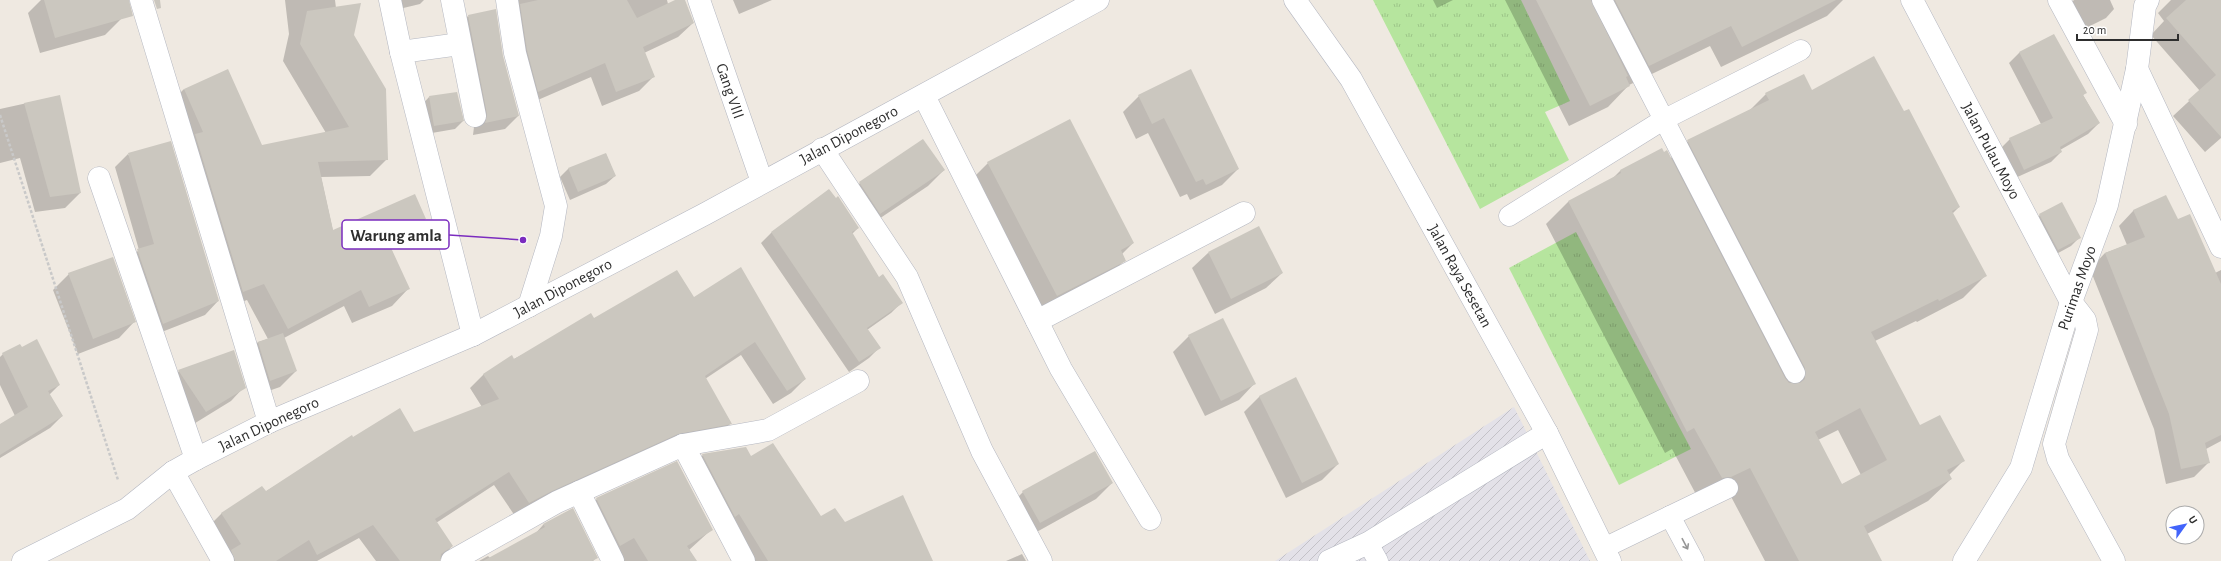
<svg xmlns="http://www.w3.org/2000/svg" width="2221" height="561" viewBox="0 0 2221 561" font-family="'Alegreya Sans',sans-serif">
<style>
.industrial{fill:url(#industrial-furrows)}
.grass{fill:url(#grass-tufts)}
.shadow{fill:#0003;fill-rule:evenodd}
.building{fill:#cbc7bf;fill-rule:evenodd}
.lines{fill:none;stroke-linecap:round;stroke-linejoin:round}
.service-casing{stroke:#b4b7c1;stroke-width:21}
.minor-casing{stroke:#b4b7c1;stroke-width:23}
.secondary-casing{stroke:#b4b7c1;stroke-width:23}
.path{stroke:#c9c9c9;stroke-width:2.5;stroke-dasharray:3 2;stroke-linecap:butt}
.service{stroke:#fff;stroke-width:20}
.minor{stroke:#fff;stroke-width:22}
.secondary{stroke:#fff;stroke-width:22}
.oneway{stroke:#969696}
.labels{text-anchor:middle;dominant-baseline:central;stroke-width:3;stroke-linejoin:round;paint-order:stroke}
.street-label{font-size:16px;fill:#2e2e2e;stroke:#fff}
.leader{fill:none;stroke:#7b2cbf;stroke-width:1.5}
.callout-dot{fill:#7b2cbf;stroke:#fff;stroke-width:1.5}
.callout{fill:#fff;stroke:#7b2cbf;stroke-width:1.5}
.callout-label{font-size:17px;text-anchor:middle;font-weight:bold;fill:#2e2e2e}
</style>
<defs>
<pattern id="industrial-furrows" width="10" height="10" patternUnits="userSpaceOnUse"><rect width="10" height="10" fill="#e3e1e8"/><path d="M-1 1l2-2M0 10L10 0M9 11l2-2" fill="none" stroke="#c3c1c7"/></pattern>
<pattern id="grass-tufts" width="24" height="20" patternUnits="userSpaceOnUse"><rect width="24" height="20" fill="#b6e59e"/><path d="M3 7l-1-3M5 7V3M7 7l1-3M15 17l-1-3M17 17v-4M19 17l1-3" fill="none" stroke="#9dc588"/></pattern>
</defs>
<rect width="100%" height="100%" fill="#efe9e1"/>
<polygon class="industrial" points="1514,407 1590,561 1275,561"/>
<g class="grass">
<polygon points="1373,0 1521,0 1570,101 1545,112 1569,160 1480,209"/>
<polygon points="1576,232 1691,449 1619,485 1509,268"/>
</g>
<g class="shadow">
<polygon points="41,0 115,0 121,19 105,35 40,53 28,13"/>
<polygon points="285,0 335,0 336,8 353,36 387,159 370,176 321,177 333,231 425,219 408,236 389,244 408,289 392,306 352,323 344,306 284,338 296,371 280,387 254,396 242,358 258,342 268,339 247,300 226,308 167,106 184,89 262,146 326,133 283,61 289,34"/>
<polygon points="393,0 424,0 420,4 395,10"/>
<polygon points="510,0 667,0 668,4 678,0 684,0 693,23 678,37 644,53 654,76 639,91 602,106 591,77 524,106"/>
<polygon points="733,0 772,0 739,14"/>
<polygon points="1433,0 1453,0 1437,8"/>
<polygon points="1505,0 1843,0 1827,16 1721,67 1710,46 1629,85 1608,107 1569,126"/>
<polygon points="2074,0 2110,0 2114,9 2106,18 2078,32 2066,8"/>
<polygon points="2171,0 2221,0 2221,138 2205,152 2173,116 2200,91 2151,35 2164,21 2158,13"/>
<polygon points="468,16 502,56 518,116 505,129 473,135 474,127 455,29"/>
<polygon points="2054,36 2085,93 2083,95 2099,123 2088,134 2060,150 2061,152 2051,162 2013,179 1999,150 2010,139 2041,124 2009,63 2019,53"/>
<path d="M1811,91L1903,113L1959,207L1952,214L1985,276L1963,298L1917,322L1916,321L1875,341L1920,427L1963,461L1949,475L1951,479L1928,501L1867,534L1881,561H1765L1727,489L1699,500L1672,449L1665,453L1546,224L1568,202L1612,179L1620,171L1670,159L1688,141L1750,110L1766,94ZM1838,430L1861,475L1841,485L1818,440Z"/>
<polygon points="59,96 80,193 65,208 35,212 20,158 0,163 0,109"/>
<polygon points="1139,96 1238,169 1222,185 1190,200 1187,194 1180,197 1148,133 1136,139 1123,112"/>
<polygon points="429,97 463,121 455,129 426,134 421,106"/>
<polygon points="128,154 218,301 205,315 149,337 124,264 139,250 115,167"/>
<polygon points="606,154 615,176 606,184 570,200 560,177 568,169"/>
<polygon points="988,163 1133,243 1122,254 1125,260 1103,282 1035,317 966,185"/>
<polygon points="944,170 928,186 864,229 844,199 860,183"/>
<polygon points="829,190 858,228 852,234 878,279 901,303 891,313 867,330 879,348 869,358 849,372 761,243 771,233"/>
<polygon points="2062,204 2079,238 2071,246 2049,258 2031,223 2040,215"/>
<polygon points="2134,210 2177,221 2215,273 2221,270 2221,441 2206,449 2209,462 2194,477 2166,484 2154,429 2090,269 2105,253 2127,245 2119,226"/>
<polygon points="1208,253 1282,273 1266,288 1215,314 1192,268"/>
<polygon points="741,269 805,379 791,393 773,404 741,355 705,379 731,423 717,437 515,516 494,485 436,523 452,546 439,561 376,561 359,538 317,561 223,561 208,527 222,513 265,492 353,438 414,433 482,407 470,388 484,374 593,319 693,299"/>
<polygon points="69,274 134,322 119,338 78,354 53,290"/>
<polygon points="1189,336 1254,384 1239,400 1205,416 1173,352"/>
<polygon points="3,354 59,385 49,395 62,416 50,428 0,458 0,425 15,416 0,385 0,357"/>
<polygon points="179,371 244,387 231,401 192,425 166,384"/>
<polygon points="1260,396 1338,464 1322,480 1286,498 1244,412"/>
<polygon points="745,448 751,457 820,518 844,523 932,561 740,561 685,472 703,455"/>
<polygon points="1112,483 1096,499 1024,539 1007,508 1023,492"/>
<polygon points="597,499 712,529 689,550 696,561 620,561 579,516"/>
<polygon points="573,510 596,558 593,561 479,561 488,556 490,558 535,534 543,525"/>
<polygon points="1022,554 1026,561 1006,561"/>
</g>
<g class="building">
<polygon points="44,0 129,0 133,16 55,38"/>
<polygon points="154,0 160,0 161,8 157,9"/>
<polygon points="538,0 627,0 637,18 675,0 685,0 694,23 643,47 655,77 616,92 605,63 538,92 527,50 520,4"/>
<polygon points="1536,0 1591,0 1628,76 1626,77 1630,86 1590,106"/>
<polygon points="1615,0 1836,0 1742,47 1731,26 1649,66"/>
<polygon points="2186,0 2221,0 2221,137 2188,100 2216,75 2166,18"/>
<polygon points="361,3 354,35 386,89 388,160 318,162 333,230 415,194 426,219 386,237 410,289 369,307 361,290 288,329 264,284 243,292 195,134 203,132 184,89 228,69 262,145 349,127 300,44 307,11"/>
<polygon points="496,9 503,56 519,116 485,123 487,114 468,15"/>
<polygon points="2054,34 2087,93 2083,95 2100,123 2060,147 2062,152 2024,170 2009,138 2053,118 2019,52"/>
<path d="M1874,56L1904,111L1909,109L1960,207L1952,211L1987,276L1939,301L1938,299L1871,332L1920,425L1940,415L1965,461L1947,470L1952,479L1864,526L1882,561H1799L1750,468L1731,477L1722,478L1694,428L1687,432L1568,201L1621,173L1620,170L1662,148L1664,152L1667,150L1785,378L1789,383H1800L1805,379V368L1687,140L1769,100L1765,93L1804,74L1812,90ZM1860,408L1887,460L1842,484L1815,432Z"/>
<polygon points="1191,69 1239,169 1206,185 1203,179 1196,182 1164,118 1152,124 1138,95"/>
<polygon points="457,92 464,121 434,126 429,96"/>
<polygon points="60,95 81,193 50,197 24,103"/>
<polygon points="1070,119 1134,243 1121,250 1126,261 1057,296 987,162"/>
<polygon points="923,139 945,170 880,214 859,182"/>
<polygon points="171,141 219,301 163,324 137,249 154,244 128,153"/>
<polygon points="606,153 616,176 578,192 568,168"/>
<polygon points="829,189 836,198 838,196 859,228 852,232 879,277 883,274 903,303 867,328 881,348 859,362 771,232"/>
<polygon points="2166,195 2178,219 2190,214 2221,284 2221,435 2205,443 2210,463 2181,469 2169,414 2105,253 2145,237 2133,210"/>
<polygon points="2062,202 2081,238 2058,250 2039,214"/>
<polygon points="1259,226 1283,273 1231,299 1208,252"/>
<polygon points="113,257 136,322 93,339 68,273"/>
<polygon points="741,267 806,379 787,391 755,342 705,376 732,424 678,434 552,491 529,503 509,472 435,519 453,546 441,554 440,561 400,561 373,525 317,555 309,540 276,561 235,561 231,550 241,544 221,513 262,486 266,491 352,435 353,437 400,408 414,432 499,399 483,374 512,355 514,359 591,313 594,318 677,270 694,297"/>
<polygon points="1223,318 1256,384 1221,401 1188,335"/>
<polygon points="283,333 297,371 270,381 258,342"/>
<polygon points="37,339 60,385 48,391 63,416 0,455 0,424 28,407 2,353 20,344 22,347"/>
<polygon points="234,350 246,388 206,412 178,370"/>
<polygon points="1296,377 1339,464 1302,483 1259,396"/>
<polygon points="773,443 821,516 835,508 845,522 903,495 933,561 768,561 739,514 735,517 702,454 746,447 751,456"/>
<polygon points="1095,451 1113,483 1040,523 1022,491"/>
<polygon points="677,461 713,530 687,546 697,561 648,561 634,538 620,546 596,498"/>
<polygon points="573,508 598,558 592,561 483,561 545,527 543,524"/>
</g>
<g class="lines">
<defs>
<g id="service">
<polyline points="1602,0 1795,373"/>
<polyline points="1509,216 1663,120 1801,50"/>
<polyline points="1670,516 1728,488"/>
<polyline points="1368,543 1378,561"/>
<polyline points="1604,548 1670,516 1694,561"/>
</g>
<g id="minor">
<polyline points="141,0 269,422"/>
<polyline points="390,0 401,52"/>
<polyline points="452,0 475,116"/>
<polyline points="507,0 515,53 556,206 551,236 529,306"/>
<polyline points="699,0 762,182"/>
<polyline points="1912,0 2071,302 2085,320 2087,330 2054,444 2058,459 2114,561"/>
<polyline points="2059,0 2126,124"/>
<polyline points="460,44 401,52 473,335"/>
<polyline points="2137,69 2221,247"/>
<polyline points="924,96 1061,369 1150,519"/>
<polyline points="822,149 907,277 982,451 1041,561"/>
<polyline points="99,178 196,459"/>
<polyline points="1037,321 1244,213"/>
<polyline points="683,445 744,561"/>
<polyline points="173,472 223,561"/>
<polyline points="579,492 613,561"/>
<polyline points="452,561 557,502 683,445 768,430 858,381"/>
<polyline points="1329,561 1368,543 1547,433"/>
<polyline points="1964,561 2021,468 2071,302 2107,205 2137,69 2145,6 2148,0"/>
</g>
<g id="secondary">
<polyline points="1295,0 1351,79 1547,433 1610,561"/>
<polyline points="23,561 127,509 173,472 196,459 269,422 473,335 705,214 1098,0"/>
</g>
</defs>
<use href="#service" class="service-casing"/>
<use href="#minor" class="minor-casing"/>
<use href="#secondary" class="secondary-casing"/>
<polyline class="path" points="0,115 118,480"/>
<use href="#service" class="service"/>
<use href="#minor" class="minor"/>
<use href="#secondary" class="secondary"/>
</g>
<defs><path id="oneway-shaft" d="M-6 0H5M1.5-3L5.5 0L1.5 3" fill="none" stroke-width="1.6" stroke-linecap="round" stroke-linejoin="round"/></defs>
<use class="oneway" href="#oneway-shaft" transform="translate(1685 544) rotate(62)"/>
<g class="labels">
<g class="street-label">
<text transform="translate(730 91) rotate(71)">Gang VIII</text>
<text transform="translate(849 135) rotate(-28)">Jalan Diponegoro</text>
<text transform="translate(1991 151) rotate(62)">Jalan Pulau Moyo</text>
<text transform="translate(1460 276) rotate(61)">Jalan Raya Sesetan</text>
<text transform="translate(563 288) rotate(-28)">Jalan Diponegoro</text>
<text transform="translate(2077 288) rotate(-71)">Purimas Moyo</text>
<text transform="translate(269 424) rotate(-25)">Jalan Diponegoro</text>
</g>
</g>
<path class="leader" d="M523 240L449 235"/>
<circle class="callout-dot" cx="523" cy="240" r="4"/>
<rect class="callout" x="342" y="220" width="107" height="29" rx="4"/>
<g class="callout-label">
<text x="396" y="241">Warung amla</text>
</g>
<g transform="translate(2185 525) rotate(57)"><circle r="19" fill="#ffffff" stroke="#ababab"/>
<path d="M0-3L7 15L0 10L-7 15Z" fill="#4264fb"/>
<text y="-6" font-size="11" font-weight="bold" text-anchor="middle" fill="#2e2e2e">U</text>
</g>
<path d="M2077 34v6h101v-6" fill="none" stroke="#2e2e2e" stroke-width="2"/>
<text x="2083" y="34" font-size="12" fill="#2e2e2e" stroke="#ffffff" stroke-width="3" paint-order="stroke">20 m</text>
</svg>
